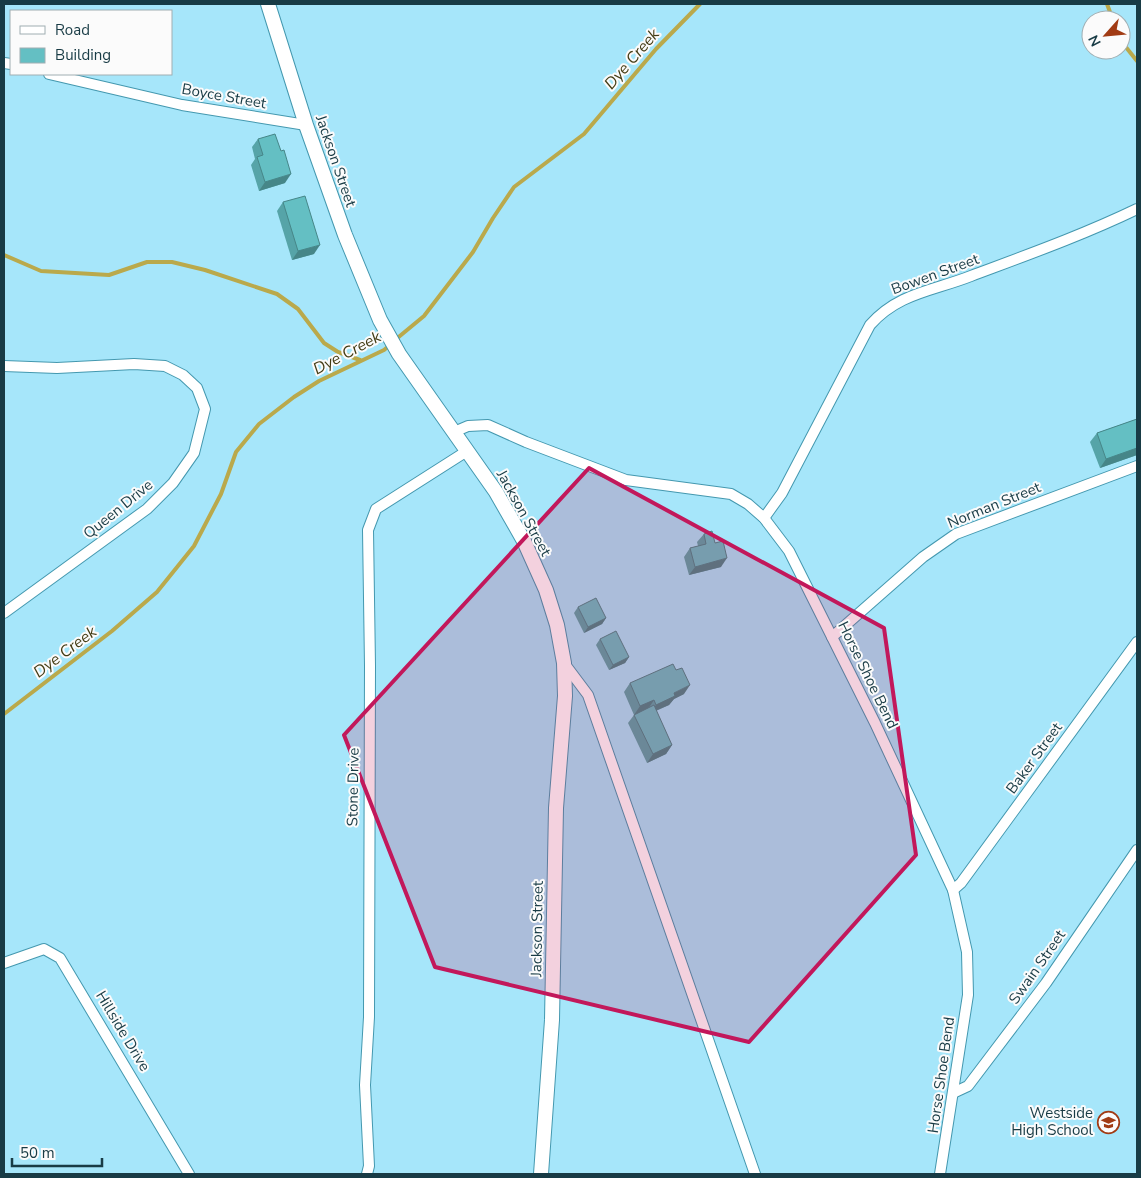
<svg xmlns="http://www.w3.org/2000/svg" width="1141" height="1178" viewBox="0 0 1141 1178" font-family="'Nunito Sans',sans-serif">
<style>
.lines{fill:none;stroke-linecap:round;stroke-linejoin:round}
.stream{stroke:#baa94b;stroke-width:4}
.street-casing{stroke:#4498af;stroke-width:12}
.secondary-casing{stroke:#4498af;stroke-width:16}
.street{stroke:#fff;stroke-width:10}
.secondary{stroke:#fff;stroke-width:14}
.wall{fill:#56a4a8}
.shaded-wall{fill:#468688}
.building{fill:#64bfc3;stroke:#468688}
.marked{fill:#c2185b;fill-opacity:0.2;stroke:#c2185b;stroke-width:4;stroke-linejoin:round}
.labels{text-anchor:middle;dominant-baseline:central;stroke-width:4;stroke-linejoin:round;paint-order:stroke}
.street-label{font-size:15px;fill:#183b45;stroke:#fbfbfb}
.poi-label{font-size:15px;fill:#183b45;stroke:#fbfbfb;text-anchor:end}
.water-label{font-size:16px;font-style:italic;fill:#433c14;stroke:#fbfbfb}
</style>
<rect width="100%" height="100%" fill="#a6e6fa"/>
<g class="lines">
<g class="stream">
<polyline points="1107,4 1113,20"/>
<polyline points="1121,41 1137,61"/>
<polyline points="4,255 41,271 109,275 147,262 172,262 205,270 277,294 298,309 324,343 338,352 360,360"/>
<polyline points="395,340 424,316 473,252 493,218 514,187 584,134 656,49 700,4"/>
<polyline points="4,714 112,631 157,592 194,546 221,494 236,452 259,424 294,397 319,381 384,350 390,345"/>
</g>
<defs>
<g id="street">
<polyline points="4,63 11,64"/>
<polyline points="49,74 182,105 306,125"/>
<polyline points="4,366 57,368 134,364 165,366 183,375 197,388 205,409 194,453 173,483 147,509 4,613"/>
<polyline points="454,432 468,426 488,425 526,442 626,480 731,494 748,504 764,518 789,551 875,723 953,890 967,952 968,995 940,1174"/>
<path d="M764,518L782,493L870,325C898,293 933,291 971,276C1027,255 1083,235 1137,209"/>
<polyline points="832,637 923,557 956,534 1137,466"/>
<polyline points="564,663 588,695 755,1174"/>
<polyline points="953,890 961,883 1137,642"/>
<polyline points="4,963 44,949 60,958 189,1174"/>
<polyline points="953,1093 968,1086 1046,983 1137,850"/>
<polyline points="367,1174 369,1166 365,1085 369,1017 370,666 368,530 376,509 467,451"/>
</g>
<polyline id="secondary" points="268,4 306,125 345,235 380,320 399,354 496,492 524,541 546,590 557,625 564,663 565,696 556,808 552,1020 541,1174"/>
</defs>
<use href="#street" class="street-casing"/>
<use href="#secondary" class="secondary-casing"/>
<use href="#street" class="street"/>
<use href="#secondary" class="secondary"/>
</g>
<g class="wall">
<polygon points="258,139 285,183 259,191 251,165 255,159 252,147"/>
<polygon points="283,202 314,254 292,260 277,211"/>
<polygon points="1137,419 1137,455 1100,468 1090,442 1097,433"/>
<polygon points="704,534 721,567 689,575 684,557 690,548 698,546 697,542"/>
<polygon points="578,607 606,618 602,624 584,633 574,613"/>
<polygon points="600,639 629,657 625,663 609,670 596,645"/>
<polygon points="630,683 684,694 674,699 669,705 656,711 672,745 666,754 647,763 628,723 634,715 624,692"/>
</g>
<g class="shaded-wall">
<polygon points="291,174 285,183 259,191 265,182"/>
<polygon points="320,245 314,254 292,260 298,251"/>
<polygon points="1137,448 1137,455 1100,468 1106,459"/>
<polygon points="727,558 721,567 689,575 695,567"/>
<polygon points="606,618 602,624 584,633 588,627"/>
<polygon points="629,657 625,663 609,670 613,665"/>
<polygon points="690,685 684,694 674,699 669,705 650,713 656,705 674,693"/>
<polygon points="654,700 648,709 634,715 640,706"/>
<polygon points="672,745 666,754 647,763 653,754"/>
</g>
<g class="building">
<polygon points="275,134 281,151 284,150 291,174 265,182 257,157 263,155 258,139"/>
<polygon points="305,196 320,245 298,251 283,202"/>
<polygon points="1137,419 1137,448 1106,459 1097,433"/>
<polygon points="712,531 715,543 723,541 727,558 695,567 690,548 706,544 704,534"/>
<polygon points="596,598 606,618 588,627 578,607"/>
<polygon points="616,631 629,657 613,665 600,639"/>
<polygon points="673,664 676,670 682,668 690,685 674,693 675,696 656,705 654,700 640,706 630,683"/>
<polygon points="654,705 672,745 653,754 634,715"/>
</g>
<path class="marked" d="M589,468L884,628L916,855L749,1042L435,967L344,735Z"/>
<defs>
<symbol id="school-ring" viewBox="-11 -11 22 22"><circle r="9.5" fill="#fbfbfb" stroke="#a13b14" stroke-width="1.5"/><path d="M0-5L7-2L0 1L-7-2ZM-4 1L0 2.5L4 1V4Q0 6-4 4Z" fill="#a13b14"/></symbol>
</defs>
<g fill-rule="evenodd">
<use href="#school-ring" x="1096" y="1110" width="25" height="25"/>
</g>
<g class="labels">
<g class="street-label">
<text transform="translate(224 96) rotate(10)">Boyce Street</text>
<text transform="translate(336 161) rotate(71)">Jackson Street</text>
<text transform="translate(935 274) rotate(-20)">Bowen Street</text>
<text transform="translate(994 505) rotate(-22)">Norman Street</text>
<text transform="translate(118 509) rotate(-39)">Queen Drive</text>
<text transform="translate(524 513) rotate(61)">Jackson Street</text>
<text transform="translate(868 675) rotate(64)">Horse Shoe Bend</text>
<text transform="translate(1034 758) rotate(-54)">Baker Street</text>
<text transform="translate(353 787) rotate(-89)">Stone Drive</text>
<text transform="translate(537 929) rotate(-89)">Jackson Street</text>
<text transform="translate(1037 967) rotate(-55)">Swain Street</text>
<text transform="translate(123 1031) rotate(59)">Hillside Drive</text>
<text transform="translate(941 1075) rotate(-82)">Horse Shoe Bend</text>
</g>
<g class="poi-label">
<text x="1093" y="1113">Westside<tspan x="1093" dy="17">High School</tspan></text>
</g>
<g class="water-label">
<text transform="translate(632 59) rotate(-49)">Dye Creek</text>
<text transform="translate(347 353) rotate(-28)">Dye Creek</text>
<text transform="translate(65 652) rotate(-37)">Dye Creek</text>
</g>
</g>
<rect width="1141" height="1178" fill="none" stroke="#183b45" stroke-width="10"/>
<rect x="10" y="10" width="162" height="65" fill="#fbfbfb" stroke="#a0aeb2"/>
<rect x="20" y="26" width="25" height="8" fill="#ffffff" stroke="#a0aeb2"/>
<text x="55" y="35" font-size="15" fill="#183b45">Road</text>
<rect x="20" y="48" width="25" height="15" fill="#64bfc3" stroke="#a0aeb2"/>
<text x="55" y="60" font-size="15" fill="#183b45">Building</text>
<g transform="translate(1106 35) rotate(243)"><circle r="24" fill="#fbfbfb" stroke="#a0aeb2"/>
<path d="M0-4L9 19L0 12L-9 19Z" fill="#a13b14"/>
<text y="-8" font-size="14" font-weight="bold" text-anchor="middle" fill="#183b45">N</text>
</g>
<path d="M12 1158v8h90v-8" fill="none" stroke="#183b45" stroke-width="2.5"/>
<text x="20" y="1158" font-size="15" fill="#183b45" stroke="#fbfbfb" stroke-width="4" paint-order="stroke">50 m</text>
</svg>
